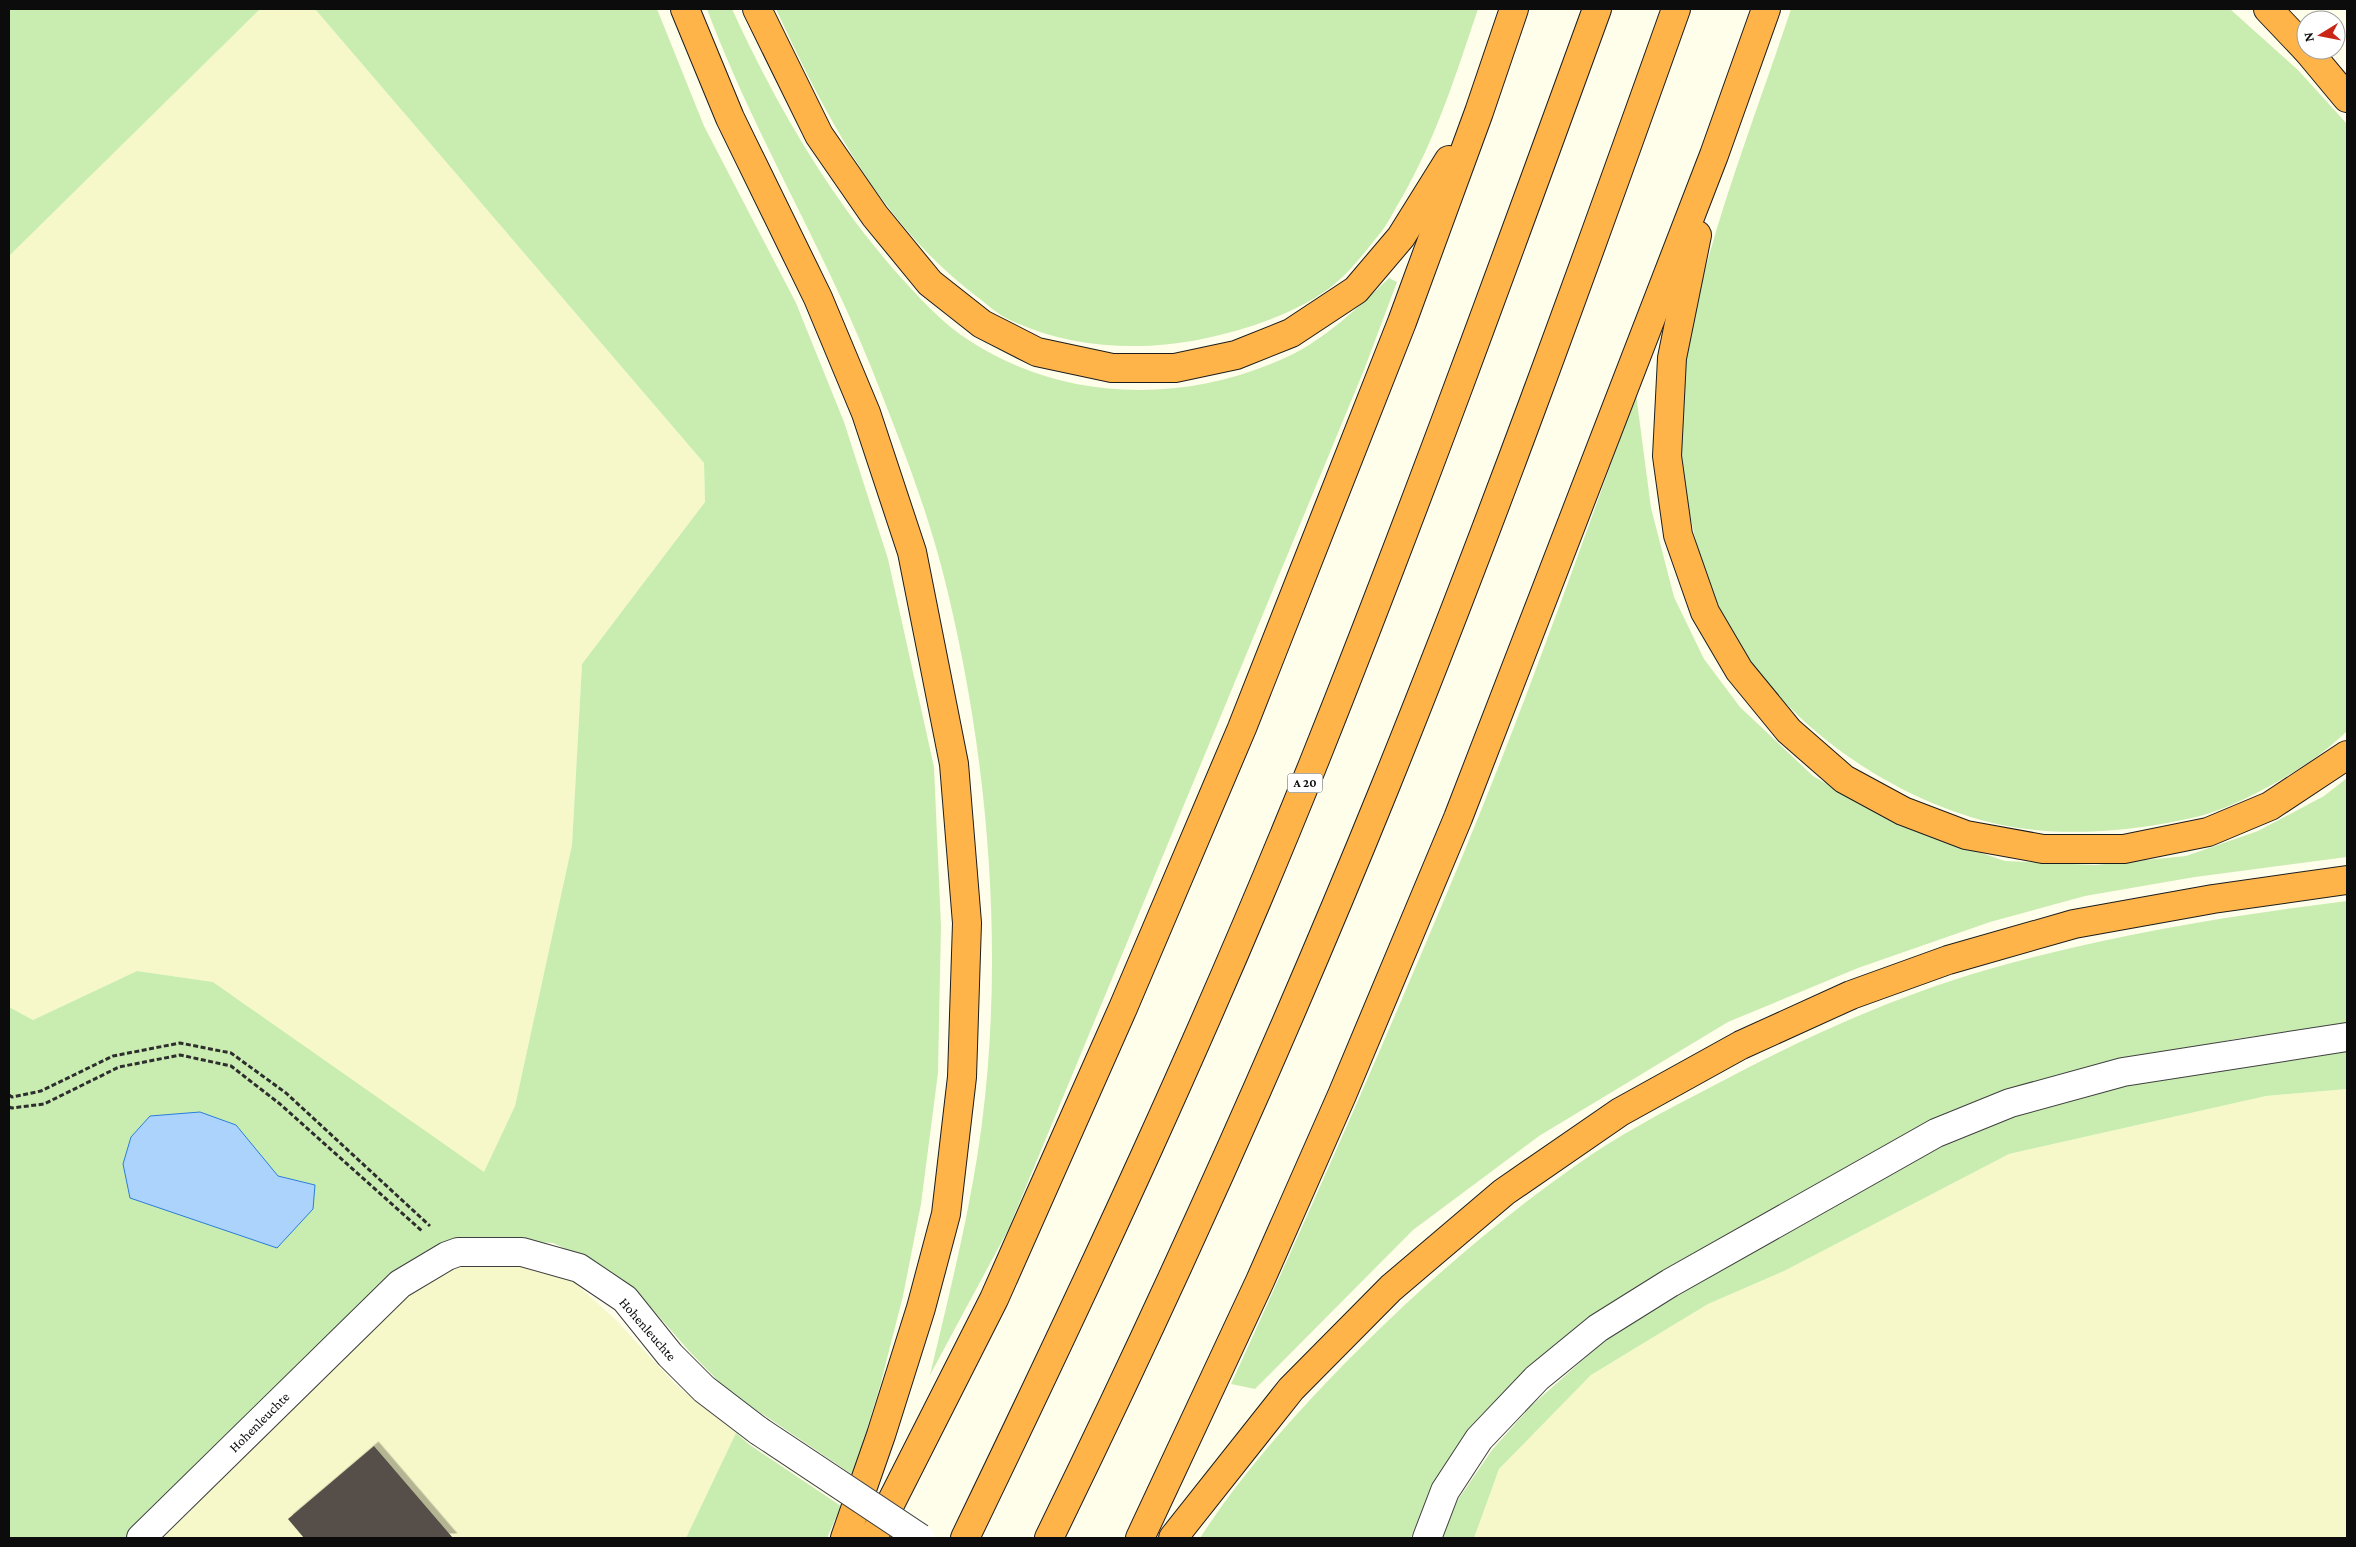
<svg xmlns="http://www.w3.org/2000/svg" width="2356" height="1547" viewBox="0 0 2356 1547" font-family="'Crimson Pro',serif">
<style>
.farmland{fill:#f6f8c9}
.green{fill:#c9edb1}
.water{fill:#abd3fc;stroke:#2b7dda}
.building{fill:#564f48;filter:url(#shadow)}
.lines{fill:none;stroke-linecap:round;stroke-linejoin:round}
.minor-casing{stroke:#3f3f3f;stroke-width:30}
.highway-casing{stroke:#1d1d1d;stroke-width:30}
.path{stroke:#2e2e2e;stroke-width:3;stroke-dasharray:5 2.5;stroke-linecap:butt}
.minor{stroke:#fff;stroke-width:28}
.highway{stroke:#ffb449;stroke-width:28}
.minor-bridge-casing{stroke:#3f3f3f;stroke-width:30;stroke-linecap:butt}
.minor-bridge{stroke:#fff;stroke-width:28}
.labels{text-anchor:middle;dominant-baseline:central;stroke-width:5;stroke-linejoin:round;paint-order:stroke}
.shield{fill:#fff;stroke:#555;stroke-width:1}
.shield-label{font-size:12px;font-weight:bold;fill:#0c0c0c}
.street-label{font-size:14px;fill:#0c0c0c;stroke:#fff}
</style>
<defs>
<filter id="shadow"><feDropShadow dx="4.5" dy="-4.5" stdDeviation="0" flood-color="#0004"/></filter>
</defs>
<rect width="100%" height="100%" fill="#fffeeb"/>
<g class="farmland">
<polygon points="260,9 315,9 704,463 705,502 582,664 572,845 515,1106 484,1173 213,982 137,971 33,1020 9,1007 9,256"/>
<polygon points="2347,1089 2347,1538 1474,1538 1499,1469 1591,1375 1708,1304 1784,1271 2009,1154 2266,1096"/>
<polygon points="491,1261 533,1267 575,1283 615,1319 676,1385 736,1433 686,1538 141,1538 400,1284 444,1269"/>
</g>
<g class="green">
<polygon points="9,9 260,9 9,256"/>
<polygon points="315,9 657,9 704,126 796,303 844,422 888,559 934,767 941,926 938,1073 921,1204 903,1296 880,1386 853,1475 728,1391 689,1351 648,1304 604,1267 553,1243 460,1238 400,1284 141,1538 9,1538 9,1007 33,1020 137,971 213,982 484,1172 515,1106 572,845 582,664 705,502 704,463"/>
<path d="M707,9H732C777,107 832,202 905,282C924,303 946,326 970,341C1065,403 1188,404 1289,356C1325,339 1360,306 1389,278L1397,282L1364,370L1008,1230L930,1375C950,1291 971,1208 982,1123C1005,943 987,744 942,569C924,500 897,433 871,367C822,245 753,132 707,9Z"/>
<path d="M776,9H1478C1456,74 1436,139 1401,199C1395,209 1389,221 1382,231C1369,247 1352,269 1337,282C1302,312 1246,330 1202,339C1140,352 1068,348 1010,320C998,315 987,304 976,296C881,224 825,115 776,9Z"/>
<path d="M1791,9H2230L2298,70L2347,124V731C2314,764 2252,799 2207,814C2194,818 2180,820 2167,823C2112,833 2052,836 1997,824C1883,798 1765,712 1717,603C1702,570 1693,533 1687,498C1683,473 1678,441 1679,416C1680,378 1689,338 1697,301C1721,202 1759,106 1791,9Z"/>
<path d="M1636,394L1651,508L1657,531L1674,597L1704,659L1740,707L1813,776L1896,824L2005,861L2095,865L2186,856L2258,831L2324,796L2347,778V857L2195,877L2085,896L1990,922L1858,968L1728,1022L1539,1136L1413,1230L1255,1389L1231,1384C1310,1211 1387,1037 1460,862C1524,708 1580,550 1636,394Z"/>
<path d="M2347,901V1024L2235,1039L2121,1063L1987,1102L1523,1377L1496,1401L1471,1428L1431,1487L1411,1538H1200C1251,1459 1324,1382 1392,1317C1449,1263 1511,1211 1575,1166C1618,1135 1665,1111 1711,1087C1799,1040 1890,998 1986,970C2104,936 2226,916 2347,901Z"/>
<polygon points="2347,1048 2347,1089 2266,1096 2009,1154 1784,1271 1708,1304 1591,1375 1499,1469 1474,1538 1442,1538 1457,1501 1492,1450 1531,1406 1602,1343 1678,1289 1947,1140 2028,1109 2125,1081"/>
<polygon points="736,1433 750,1445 841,1506 827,1538 686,1538"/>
</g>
<polygon class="water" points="200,1112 236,1125 278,1176 315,1185 313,1209 277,1248 130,1198 123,1164 131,1137 150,1116"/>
<polygon class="building" points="374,1446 453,1538 304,1538 288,1519"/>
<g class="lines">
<defs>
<g id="minor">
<polyline points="141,1538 400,1284 447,1256 458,1252 522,1252 579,1268 625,1299 670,1355 704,1389 759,1431"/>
<polyline points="1427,1538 1445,1491 1479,1439 1537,1378 1598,1328 1670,1283 1936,1133 2010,1103 2123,1072 2347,1037"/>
</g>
<g id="highway">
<polyline points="685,9 730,118 818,298 866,413 912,552 954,764 967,923 962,1077 946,1214 921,1308 881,1435 845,1538"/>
<polyline points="757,9 819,135 875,216 930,283 982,324 1037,352 1112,368 1175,368 1236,355 1291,333 1356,290 1401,237 1449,160"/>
<polyline points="2268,9 2306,49"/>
<polyline points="2307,50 2347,98"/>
<polyline points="1697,235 1672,358 1667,456 1678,535 1705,612 1739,670 1789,731 1844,779 1903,811 1966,835 2043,849 2124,849 2208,832 2270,806 2347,755"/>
<polyline points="873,1538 994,1299 1123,1008 1242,728 1402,322 1479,112 1514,9"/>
<path d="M965,1538C1089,1281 1210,1022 1316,757C1415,509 1506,259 1597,9"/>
<path d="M1049,1538C1169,1292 1282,1041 1385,787C1489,530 1583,270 1676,9"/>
<polyline points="1140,1538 1260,1281 1342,1095 1458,818 1714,155 1766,9"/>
<polyline points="1173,1538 1291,1389 1391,1288 1504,1192 1620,1112 1741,1045 1851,995 1948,960 2074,924 2213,899 2347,880"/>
</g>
</defs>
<use href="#minor" class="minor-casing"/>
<use href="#highway" class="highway-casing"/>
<g class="path">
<polyline points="9,1095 12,1097 41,1091 113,1056 180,1043 231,1053 286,1093 430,1226"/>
<polyline points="9,1107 12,1108 44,1104 119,1067 180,1055 231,1066 280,1104 422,1231"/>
</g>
<use href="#minor" class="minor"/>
<use href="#highway" class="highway"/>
<defs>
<polyline id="minor-bridge" points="759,1431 920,1538"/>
</defs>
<use href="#minor-bridge" class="minor-bridge-casing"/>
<use href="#minor-bridge" class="minor-bridge"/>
</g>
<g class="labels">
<rect class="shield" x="1287.5" y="773.5" width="35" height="19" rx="4"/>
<g class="shield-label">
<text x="1305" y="783">A 20</text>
</g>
<g class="street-label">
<text transform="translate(648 1329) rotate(49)">Hohenleuchte</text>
<text transform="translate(259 1422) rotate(-45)">Hohenleuchte</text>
</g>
</g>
<rect width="2356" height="1547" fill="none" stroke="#0c0c0c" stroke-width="20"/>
<g transform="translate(2321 35) rotate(260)"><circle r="24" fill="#ffffff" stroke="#9e9e9e"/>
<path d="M0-4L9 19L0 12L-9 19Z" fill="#c92618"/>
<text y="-8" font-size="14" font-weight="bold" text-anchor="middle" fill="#0c0c0c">N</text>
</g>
</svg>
